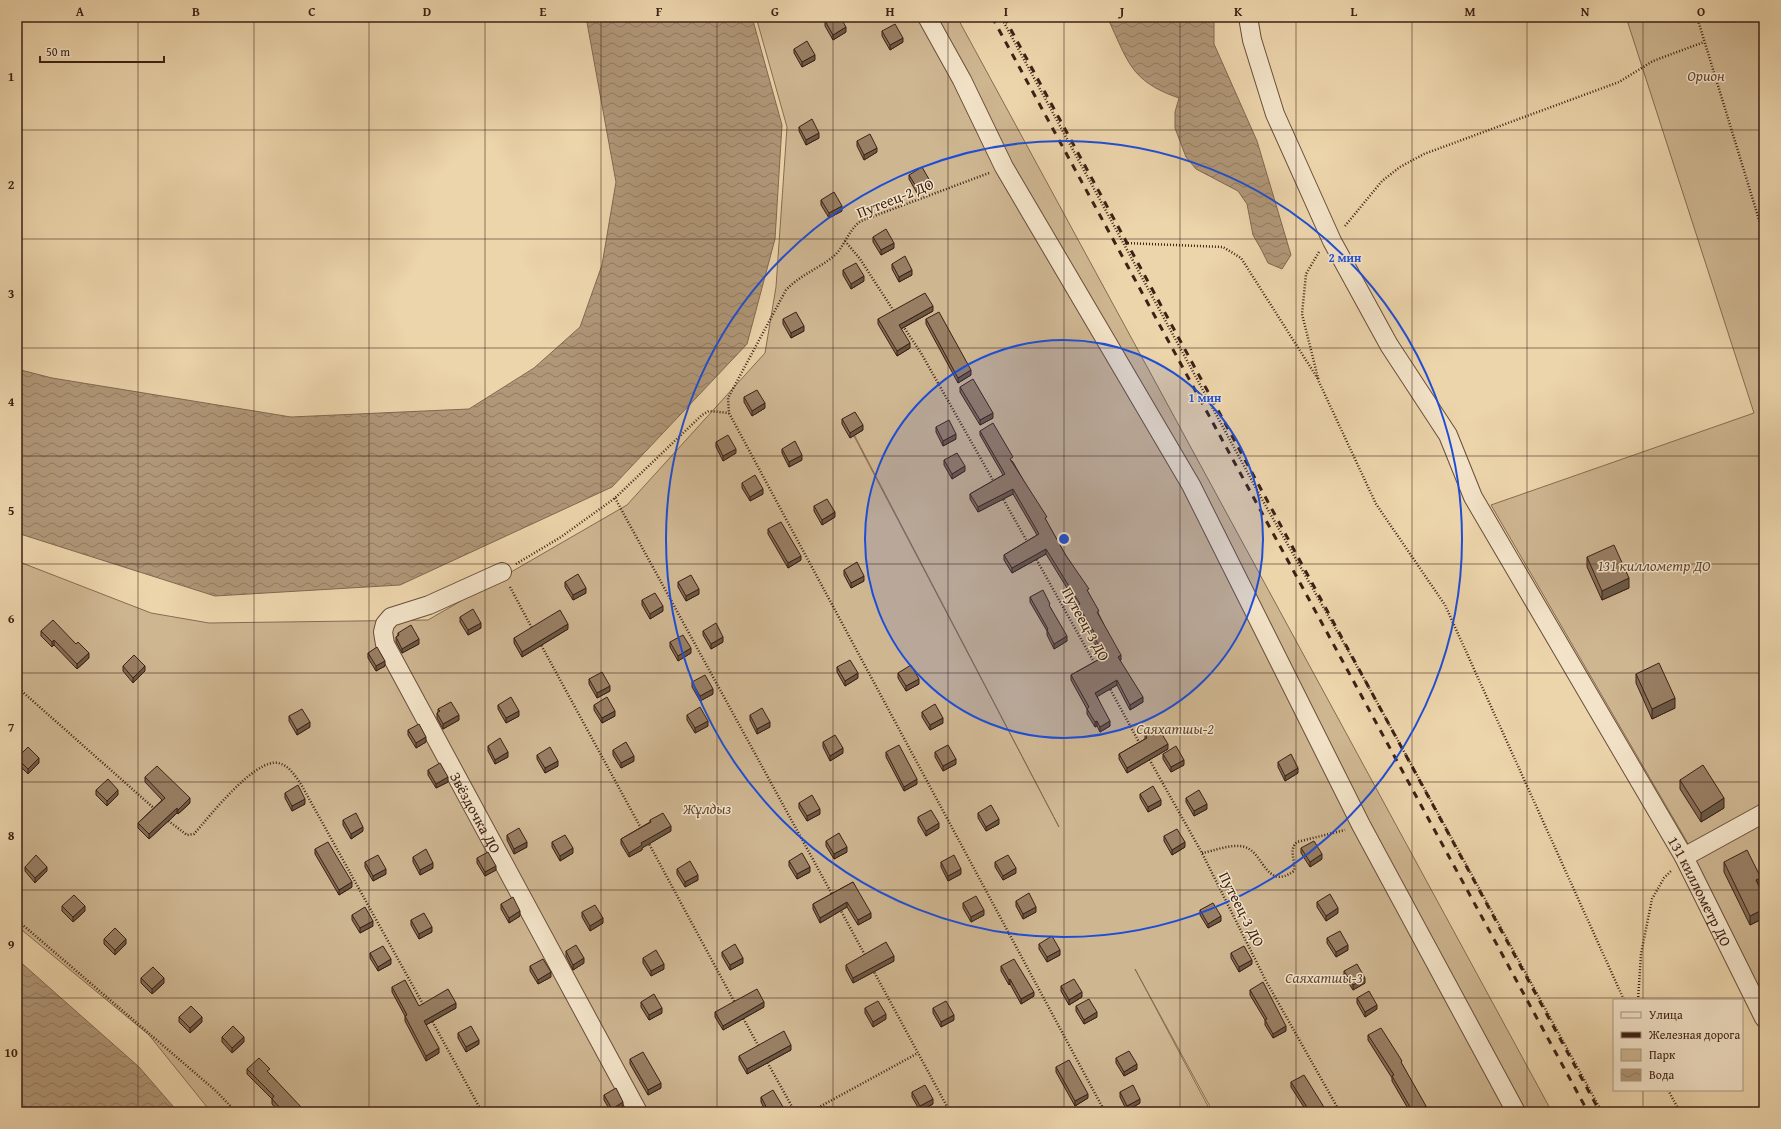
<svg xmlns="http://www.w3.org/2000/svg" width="1781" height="1129" viewBox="0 0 1781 1129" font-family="'Gentium Book Plus',serif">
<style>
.green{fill:#ceb691;stroke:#866c52;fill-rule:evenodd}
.water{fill:url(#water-waves);stroke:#826850}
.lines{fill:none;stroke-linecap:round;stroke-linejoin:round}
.minor-casing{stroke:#694e3a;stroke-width:20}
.path{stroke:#3d2114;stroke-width:2.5;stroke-dasharray:1 2;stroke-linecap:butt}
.minor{stroke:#f3e3c8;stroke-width:18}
.rail{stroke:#3d2114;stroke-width:3;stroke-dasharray:7 7;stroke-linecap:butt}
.wall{fill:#836c55;stroke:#3d2114}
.shaded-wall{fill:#6a5845;stroke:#3d2114}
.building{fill:#987e63;stroke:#3d2114}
.grid{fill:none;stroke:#3d2114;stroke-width:1;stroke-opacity:0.55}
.ring{fill:none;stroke:#1d4ed8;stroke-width:2}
.labels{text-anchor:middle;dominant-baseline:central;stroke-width:3;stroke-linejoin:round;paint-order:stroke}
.park-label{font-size:15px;font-style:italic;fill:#614633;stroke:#f3e3c8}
.street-label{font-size:15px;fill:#3d2114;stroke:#f3e3c8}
.centre{fill:#1d4ed8;stroke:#f3e3c8;stroke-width:2}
.ring-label{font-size:12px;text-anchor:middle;font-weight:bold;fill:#1d4ed8;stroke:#f3e3c8;stroke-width:3;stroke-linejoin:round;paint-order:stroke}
.neatline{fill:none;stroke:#3d2114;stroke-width:1.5}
.grid-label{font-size:13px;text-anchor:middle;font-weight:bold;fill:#3d2114}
</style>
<defs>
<pattern id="water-waves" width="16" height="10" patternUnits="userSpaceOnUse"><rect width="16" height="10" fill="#b09778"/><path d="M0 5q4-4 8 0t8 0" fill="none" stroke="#907b61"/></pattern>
</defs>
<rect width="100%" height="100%" fill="#ecd4ab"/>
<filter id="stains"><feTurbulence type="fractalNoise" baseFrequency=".005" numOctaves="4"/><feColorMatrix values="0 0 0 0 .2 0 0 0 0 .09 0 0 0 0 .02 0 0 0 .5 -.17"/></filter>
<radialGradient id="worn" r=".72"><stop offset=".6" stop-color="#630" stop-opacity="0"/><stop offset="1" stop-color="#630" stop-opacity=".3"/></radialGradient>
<g class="green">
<path d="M756,17H957L1552,1112H1213L1135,969L1211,1112H211L149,1035L17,926V561L151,613L209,623L428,620L627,505L765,353L776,287L787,127ZM845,419H846L1059,827Z"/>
<polygon points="1626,17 1764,17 1764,1001 1686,840 1491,505 1754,413"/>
</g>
<g class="water">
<polygon points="586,17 752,17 782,125 775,239 747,344 612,487 400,585 215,596 17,533 17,369 52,378 291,417 469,409 534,368 580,327 602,265 616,182"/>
<path d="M1107,17H1214V44L1257,141L1291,255L1282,269L1268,263L1261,249L1253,235L1247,204L1238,191L1196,169L1186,157L1175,128V112L1179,98C1129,81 1128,60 1107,17Z"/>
<polygon points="17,959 139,1067 178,1112 17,1112"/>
</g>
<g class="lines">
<defs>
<g id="minor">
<polyline points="927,17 962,80 1004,167 1191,485 1361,825 1516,1112"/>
<path id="s1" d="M1248,17L1252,40L1275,114L1332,241L1389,345L1448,435L1473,497L1684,857L1764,1018"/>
<path id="s2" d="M502,572L429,605L391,617L385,624L383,632L385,644L638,1112"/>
<polyline points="1684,857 1764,813"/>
</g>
</defs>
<use href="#minor" class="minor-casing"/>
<g class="path">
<polyline points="1001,17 1263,501 1367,684 1602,1112"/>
<polyline points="1697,17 1764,236"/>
<path d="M989,173L861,221C848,230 845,246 834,256C818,269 800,275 786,290L728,398L729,413L1105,1112"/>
<polyline points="1345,226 1382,181 1400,167 1424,154 1619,82 1653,61 1704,42"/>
<polyline points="845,241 860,259 895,313"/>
<polyline points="1125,243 1223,247 1241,258 1318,379"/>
<polyline points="1319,252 1306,274 1302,314 1319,382 1376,504 1445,605 1624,1000"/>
<polyline points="903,326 921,353 994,482"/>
<polyline points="1002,497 1028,543"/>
<polyline points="615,498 833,896"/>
<polyline points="1035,557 1095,664"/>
<polyline points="516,564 561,537 615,498 702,415 709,411 729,413"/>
<polyline points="510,587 533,630"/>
<polyline points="540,643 642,830"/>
<polyline points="17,687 156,810"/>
<polyline points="1109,687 1140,744"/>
<polyline points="1148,757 1202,853 1266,981 1340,1112"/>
<path d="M166,819L187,835L194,834C209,817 255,758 278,763C289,765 296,777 302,786L424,1006"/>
<polyline points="648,842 735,1003"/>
<path d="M1202,853C1214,851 1232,843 1245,847C1264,853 1266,891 1294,871C1296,860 1288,850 1297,842L1345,830"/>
<polyline points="840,909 866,957"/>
<polyline points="17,920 216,1091 236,1112"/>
<polyline points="873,970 950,1112"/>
<polyline points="1638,1000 1641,954 1652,899 1664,878 1672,870"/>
<polyline points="742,1016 759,1047"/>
<polyline points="431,1019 482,1112"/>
<polyline points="766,1060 795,1112"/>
<polyline points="1668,1090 1680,1112"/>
<polyline points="810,1112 918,1053"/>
</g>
<use href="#minor" class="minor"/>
<g class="rail">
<polyline points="992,17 1588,1112"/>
<polyline points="1004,17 1600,1112"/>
</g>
</g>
<g class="wall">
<polygon points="825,21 846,32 833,40 825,26"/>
<polygon points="882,31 903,42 890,50 882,36"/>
<polygon points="794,49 815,60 802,67 794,53"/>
<polygon points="799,127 819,138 806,145 799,131"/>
<polygon points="857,141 877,152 864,160 857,146"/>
<polygon points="909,175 930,186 917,193 909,179"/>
<polygon points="821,200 842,211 829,218 821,205"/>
<polygon points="873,237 894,248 881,255 873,242"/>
<polygon points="892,264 912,275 899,282 892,269"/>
<polygon points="843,270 864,281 851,289 843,275"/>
<polygon points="933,311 901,329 910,348 897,356 878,324 878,319"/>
<polygon points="783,319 804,331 791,338 783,324"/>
<polygon points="926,319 971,375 958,383 926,324"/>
<polygon points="960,387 993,418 980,425 960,392"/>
<polygon points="744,397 765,408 752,416 744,402"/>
<polygon points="842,419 863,430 850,438 842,424"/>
<polygon points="936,427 956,439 943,446 936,432"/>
<polygon points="980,431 1013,462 1065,554 1089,594 1121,660 1120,661 1143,702 1130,710 1117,685 1097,696 1110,726 1100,732 1097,726 1095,727 1087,714 1087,709 1071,680 1071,675 1105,656 1102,651 1100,652 1092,639 1092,634 1078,609 1078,606 1046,554 1012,573 1004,560 1004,555 1037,535 1013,494 978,512 970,499 970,494 1003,475 980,435"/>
<polygon points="716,442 736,453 723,461 716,447"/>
<polygon points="782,449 802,460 789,467 782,453"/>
<polygon points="944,460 965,471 952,479 944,465"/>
<polygon points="742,483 763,494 750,501 742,488"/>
<polygon points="814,506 835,517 822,525 814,511"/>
<polygon points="768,529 801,560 788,568 768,534"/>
<polygon points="1587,557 1629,588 1602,600 1587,567"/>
<polygon points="844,570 864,581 851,588 844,575"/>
<polygon points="565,582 586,593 573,600 565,587"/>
<polygon points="678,582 699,594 686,601 678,587"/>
<polygon points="1030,597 1050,607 1067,641 1054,649 1047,635 1047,631 1030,602"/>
<polygon points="642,600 663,611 650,619 642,605"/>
<polygon points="460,617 481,628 468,635 460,622"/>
<polygon points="568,629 522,657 514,643 514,638"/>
<polygon points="41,631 89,658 77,669 54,645 52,647 41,636"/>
<polygon points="703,631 723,642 711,649 703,635"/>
<polygon points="398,633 419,644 402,653 396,642 396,637 398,635"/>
<polygon points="670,642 691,653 678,661 670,647"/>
<polygon points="368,653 385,666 376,671 368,658"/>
<polygon points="123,666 145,671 133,683 123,671"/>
<polygon points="837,667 858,678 845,686 837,672"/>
<polygon points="898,673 919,684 906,691 898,678"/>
<polygon points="1636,674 1675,708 1652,719 1636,683"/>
<polygon points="589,679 610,691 597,698 589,684"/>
<polygon points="692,682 713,694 700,701 692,687"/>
<polygon points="498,705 519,716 506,723 498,709"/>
<polygon points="594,705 615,716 602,723 594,710"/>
<polygon points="438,709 459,720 443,729 437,718 437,713 438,712"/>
<polygon points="922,712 943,723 930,730 922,717"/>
<polygon points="687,715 708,726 695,733 687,720"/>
<polygon points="750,715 770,727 757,734 750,720"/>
<polygon points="289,716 310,727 297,735 289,721"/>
<polygon points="408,730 426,742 416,748 408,735"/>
<polygon points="1145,733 1168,749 1127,773 1119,759 1119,754 1145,739"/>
<polygon points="823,742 843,753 830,761 823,747"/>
<polygon points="488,746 508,757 495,764 488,751"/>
<polygon points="613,750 634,761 621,768 613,755"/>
<polygon points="886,752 917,784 904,791 886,757"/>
<polygon points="935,752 956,764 943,771 935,757"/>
<polygon points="1163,754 1184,765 1171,772 1163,759"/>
<polygon points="537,755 558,766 545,773 537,759"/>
<polygon points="17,758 39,763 28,774 17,763"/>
<polygon points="1278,762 1298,773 1285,781 1278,767"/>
<polygon points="428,770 448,782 436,788 428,775"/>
<polygon points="145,777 190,803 178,814 177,813 149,839 138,828 138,823 162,800 145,782"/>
<polygon points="1680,780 1724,808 1701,822 1680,789"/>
<polygon points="96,790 118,795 107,806 96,795"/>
<polygon points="285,793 305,804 292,811 285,798"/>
<polygon points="1140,794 1161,805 1148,812 1140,798"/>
<polygon points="1186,798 1207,809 1194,816 1186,802"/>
<polygon points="799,803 820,814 807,821 799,808"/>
<polygon points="978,813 999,824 986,831 978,818"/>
<polygon points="918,817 939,828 926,836 918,822"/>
<polygon points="343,820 363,831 351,839 343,825"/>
<polygon points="650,820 671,831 642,848 642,850 629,857 621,844 621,839 650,822"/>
<polygon points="507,835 527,847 514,854 507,840"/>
<polygon points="1164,836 1185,847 1172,855 1164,841"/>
<polygon points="826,841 847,852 834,859 826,846"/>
<polygon points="552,842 573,853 560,861 552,847"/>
<polygon points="1301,848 1322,859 1310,867 1301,853"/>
<polygon points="315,849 352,887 339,895 315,854"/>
<polygon points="413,857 433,868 420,875 413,862"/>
<polygon points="477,858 496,870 485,876 477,863"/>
<polygon points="789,861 810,872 797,879 789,866"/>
<polygon points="365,862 386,874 373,881 365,867"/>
<polygon points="941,862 961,874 948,881 941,867"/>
<polygon points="995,862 1016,873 1003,880 995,867"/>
<polygon points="1724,862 1761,888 1760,888 1764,897 1764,918 1750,925 1724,872"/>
<polygon points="25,867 47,871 35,883 25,871"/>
<polygon points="677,869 698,880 685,887 677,874"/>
<polygon points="853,882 871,918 858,925 847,907 820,923 813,909 813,904"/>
<polygon points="1016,901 1036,912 1023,919 1016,906"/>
<polygon points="1317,902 1338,913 1326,921 1317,907"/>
<polygon points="963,903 984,915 971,922 963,908"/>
<polygon points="501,904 520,916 509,923 501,909"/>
<polygon points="62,906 85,911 73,922 62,911"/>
<polygon points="1200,910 1221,921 1208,928 1200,915"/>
<polygon points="582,912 603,923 590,931 582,917"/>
<polygon points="352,915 373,926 360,933 352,920"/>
<polygon points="411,920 432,932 419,939 411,925"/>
<polygon points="1327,938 1348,950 1336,957 1327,943"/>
<polygon points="104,939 126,944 115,955 104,944"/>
<polygon points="1039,944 1060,955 1047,962 1039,949"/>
<polygon points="566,951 584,963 573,970 566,956"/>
<polygon points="722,952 743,963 730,970 722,956"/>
<polygon points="370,953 391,964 378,971 370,958"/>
<polygon points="1231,953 1252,964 1239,972 1231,958"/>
<polygon points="1764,955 1764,969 1762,965 1762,956"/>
<polygon points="643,958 664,969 651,976 643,963"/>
<polygon points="894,961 853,983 846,970 846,965"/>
<polygon points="530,966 551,977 538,984 530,971"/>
<polygon points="1001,966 1034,996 1021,1004 1010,984 1009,985 1001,971"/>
<polygon points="1344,971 1365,983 1353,990 1344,976"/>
<polygon points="141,978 164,983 152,994 141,983"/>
<polygon points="1061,986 1082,997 1069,1005 1061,991"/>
<polygon points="392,987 419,1006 456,1008 426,1025 439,1053 426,1061 405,1021 405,1016 392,992"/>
<polygon points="1250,990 1286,1031 1273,1038 1265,1025 1265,1020 1250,995"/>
<polygon points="1357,998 1377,1009 1365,1017 1357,1003"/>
<polygon points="641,1002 662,1013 649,1020 641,1007"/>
<polygon points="1076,1006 1097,1017 1084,1024 1076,1011"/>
<polygon points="764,1007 723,1030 715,1017 715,1012"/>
<polygon points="865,1008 886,1019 873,1027 865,1013"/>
<polygon points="933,1008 954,1020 941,1027 933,1013"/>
<polygon points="179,1017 202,1022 190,1033 179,1022"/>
<polygon points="458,1033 479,1044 466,1052 458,1038"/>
<polygon points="1368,1035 1402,1064 1426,1111 1425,1112 1410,1112 1392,1081 1392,1078 1368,1040"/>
<polygon points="222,1037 244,1042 232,1053 222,1042"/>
<polygon points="791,1050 747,1074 739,1060 739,1056"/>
<polygon points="1116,1058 1137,1069 1124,1076 1116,1063"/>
<polygon points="630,1059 661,1088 648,1095 630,1064"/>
<polygon points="1056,1067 1088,1098 1075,1106 1056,1072"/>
<polygon points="247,1069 270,1074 303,1112 279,1112 272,1104 272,1099 247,1074"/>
<polygon points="1291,1082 1327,1112 1307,1112 1291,1087"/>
<polygon points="912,1092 933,1104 920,1111 912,1097"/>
<polygon points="1120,1092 1140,1103 1127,1111 1120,1097"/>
<polygon points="604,1095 623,1107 615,1112 611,1112 604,1100"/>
<polygon points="761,1097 786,1112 766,1112 761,1102"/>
</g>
<g class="shaded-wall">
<polygon points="846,27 846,32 833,40 833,35"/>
<polygon points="903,38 903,42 890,50 890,45"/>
<polygon points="815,55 815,60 802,67 802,62"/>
<polygon points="819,133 819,138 806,145 806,140"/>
<polygon points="877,148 877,152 864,160 864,155"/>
<polygon points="930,181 930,186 917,193 917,188"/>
<polygon points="842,206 842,211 829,218 829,213"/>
<polygon points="894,243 894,248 881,255 881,250"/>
<polygon points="912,270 912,275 899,282 899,277"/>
<polygon points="864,276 864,281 851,289 851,284"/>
<polygon points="933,306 933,311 899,330 899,325"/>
<polygon points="804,326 804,331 791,338 791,333"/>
<polygon points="910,343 910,348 897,356 897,351"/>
<polygon points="971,370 971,375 958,383 958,378"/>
<polygon points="765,403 765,408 752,416 752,411"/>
<polygon points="993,413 993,418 980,425 980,420"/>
<polygon points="863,425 863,430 850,438 850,433"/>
<polygon points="956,434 956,439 943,446 943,441"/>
<polygon points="736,449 736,453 723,461 723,456"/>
<polygon points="802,455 802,460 789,467 789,462"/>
<polygon points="965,466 965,471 952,479 952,474"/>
<polygon points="763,489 763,494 750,501 750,497"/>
<polygon points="1013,489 1013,494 978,512 978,507"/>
<polygon points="835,512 835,517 822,525 822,520"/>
<polygon points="1046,549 1046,554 1012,573 1012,568"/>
<polygon points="801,556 801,560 788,568 788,563"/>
<polygon points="864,576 864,581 851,588 851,583"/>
<polygon points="1629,578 1629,588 1602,600 1602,591"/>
<polygon points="586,588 586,593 573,600 573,595"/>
<polygon points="699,589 699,594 686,601 686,596"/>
<polygon points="663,606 663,611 650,619 650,614"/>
<polygon points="481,623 481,628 468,635 468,630"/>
<polygon points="568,624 568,629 522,657 522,652"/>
<polygon points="1067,636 1067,641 1054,649 1054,644"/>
<polygon points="723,637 723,642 711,649 711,644"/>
<polygon points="419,639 419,644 402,653 402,649"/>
<polygon points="54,640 54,645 52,647 52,642"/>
<polygon points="1102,646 1102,651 1100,652 1100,647"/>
<polygon points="691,648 691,653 678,661 678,656"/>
<polygon points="89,653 89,658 77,669 77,664"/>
<polygon points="1121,655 1121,660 1118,662 1118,657"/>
<polygon points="385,661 385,666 376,671 376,666"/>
<polygon points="145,666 145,671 133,683 133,678"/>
<polygon points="858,673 858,678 845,686 845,681"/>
<polygon points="919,679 919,684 906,691 906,686"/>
<polygon points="1117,680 1117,685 1095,698 1095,693"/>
<polygon points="610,686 610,691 597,698 597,693"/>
<polygon points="713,689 713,694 700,701 700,696"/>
<polygon points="1143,697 1143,702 1130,710 1130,705"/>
<polygon points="1675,698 1675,708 1652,719 1652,709"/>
<polygon points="519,711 519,716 506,723 506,718"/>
<polygon points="615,711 615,716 602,723 602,718"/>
<polygon points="459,715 459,720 443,729 443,724"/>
<polygon points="943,718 943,723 930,730 930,725"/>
<polygon points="708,721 708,726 695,733 695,728"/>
<polygon points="1097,721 1097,726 1095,727 1095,722"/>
<polygon points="1110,721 1110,726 1100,732 1100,727"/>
<polygon points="310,722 310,727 297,735 297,730"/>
<polygon points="770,722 770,727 757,734 757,729"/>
<polygon points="426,737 426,742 416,748 416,743"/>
<polygon points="1168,744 1168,749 1127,773 1127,768"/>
<polygon points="843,748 843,753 830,761 830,756"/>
<polygon points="508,752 508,757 495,764 495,760"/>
<polygon points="634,756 634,761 621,768 621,763"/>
<polygon points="39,758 39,763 28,774 28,769"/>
<polygon points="956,759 956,764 943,771 943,766"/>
<polygon points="1184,760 1184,765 1171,772 1171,767"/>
<polygon points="558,761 558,766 545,773 545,768"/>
<polygon points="1298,768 1298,773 1285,781 1285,776"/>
<polygon points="448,777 448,782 436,788 436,784"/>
<polygon points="917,779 917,784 904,791 904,787"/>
<polygon points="118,790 118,795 107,806 107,801"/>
<polygon points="190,798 190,803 178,814 178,810"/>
<polygon points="1724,798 1724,808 1701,822 1701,813"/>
<polygon points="305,799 305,804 292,811 292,806"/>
<polygon points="1161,800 1161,805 1148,812 1148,807"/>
<polygon points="1207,804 1207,809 1194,816 1194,811"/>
<polygon points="177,808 177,813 149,839 149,834"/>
<polygon points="820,809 820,814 807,821 807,816"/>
<polygon points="999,819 999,824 986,831 986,827"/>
<polygon points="939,823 939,828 926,836 926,831"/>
<polygon points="671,826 671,831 642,848 642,850 629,857 629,853 641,843"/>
<polygon points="363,827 363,831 351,839 351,834"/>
<polygon points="527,842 527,847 514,854 514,849"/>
<polygon points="1185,842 1185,847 1172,855 1172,850"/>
<polygon points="847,847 847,852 834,859 834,854"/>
<polygon points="573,848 573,853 560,861 560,856"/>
<polygon points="1322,854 1322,859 1310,867 1310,862"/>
<polygon points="433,863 433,868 420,875 420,870"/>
<polygon points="496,866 496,870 485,876 485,872"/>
<polygon points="47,867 47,871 35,883 35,878"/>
<polygon points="810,867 810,872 797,879 797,874"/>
<polygon points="1016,868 1016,873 1003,880 1003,876"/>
<polygon points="386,869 386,874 373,881 373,876"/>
<polygon points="961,869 961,874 948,881 948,876"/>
<polygon points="698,875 698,880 685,887 685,882"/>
<polygon points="1761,878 1761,888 1756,890 1756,880"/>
<polygon points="352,882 352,887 339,895 339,890"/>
<polygon points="847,902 847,907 820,923 820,918"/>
<polygon points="85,906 85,911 73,922 73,917"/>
<polygon points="1036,907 1036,912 1023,919 1023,914"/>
<polygon points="1338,908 1338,913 1326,921 1326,916"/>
<polygon points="1764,909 1764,918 1750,925 1750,916"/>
<polygon points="984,910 984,915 971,922 971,917"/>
<polygon points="520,911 520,916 509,923 509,918"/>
<polygon points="871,913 871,918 858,925 858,920"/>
<polygon points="1221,916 1221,921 1208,928 1208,924"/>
<polygon points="603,918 603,923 590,931 590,926"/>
<polygon points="373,921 373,926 360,933 360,928"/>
<polygon points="432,927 432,932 419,939 419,934"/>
<polygon points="126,939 126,944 115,955 115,950"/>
<polygon points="1348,945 1348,950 1336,957 1336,952"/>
<polygon points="1060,950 1060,955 1047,962 1047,957"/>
<polygon points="894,956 894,961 853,983 853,978"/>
<polygon points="584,958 584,963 573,970 573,965"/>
<polygon points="743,958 743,963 730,970 730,965"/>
<polygon points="391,959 391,964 378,971 378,967"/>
<polygon points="1252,960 1252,964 1239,972 1239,967"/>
<polygon points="664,964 664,969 651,976 651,971"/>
<polygon points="551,972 551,977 538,984 538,980"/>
<polygon points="164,978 164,983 152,994 152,989"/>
<polygon points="1365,978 1365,983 1353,990 1353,985"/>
<polygon points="1010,979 1010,984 1009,985 1009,980"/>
<polygon points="1034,992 1034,996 1021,1004 1021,999"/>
<polygon points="1082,992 1082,997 1069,1005 1069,1000"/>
<polygon points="764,1002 764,1007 723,1030 723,1026"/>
<polygon points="456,1003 456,1008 424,1026 424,1021"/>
<polygon points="1377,1005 1377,1009 1365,1017 1365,1012"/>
<polygon points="662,1008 662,1013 649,1020 649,1015"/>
<polygon points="1097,1012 1097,1017 1084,1024 1084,1020"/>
<polygon points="886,1014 886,1019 873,1027 873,1022"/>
<polygon points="954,1015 954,1020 941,1027 941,1022"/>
<polygon points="202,1017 202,1022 190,1033 190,1028"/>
<polygon points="1286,1026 1286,1031 1273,1038 1273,1034"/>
<polygon points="244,1037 244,1042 232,1053 232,1048"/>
<polygon points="479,1040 479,1044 466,1052 466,1047"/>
<polygon points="791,1045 791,1050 747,1074 747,1069"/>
<polygon points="439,1048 439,1053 426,1061 426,1056"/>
<polygon points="1137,1064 1137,1069 1124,1076 1124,1072"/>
<polygon points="661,1083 661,1088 648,1095 648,1090"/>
<polygon points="1088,1094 1088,1098 1075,1106 1075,1101"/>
<polygon points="933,1099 933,1104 920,1111 920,1106"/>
<polygon points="1140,1099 1140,1103 1127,1111 1127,1106"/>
<polygon points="623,1102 623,1107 615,1112 612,1112 612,1109"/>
<polygon points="1426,1106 1426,1111 1425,1112 1416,1112"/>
<polygon points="285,1108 285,1112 282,1112 282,1110"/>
</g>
<g class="building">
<polygon points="832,17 840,17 846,27 833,35 825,21"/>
<polygon points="895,24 903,38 890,45 882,31"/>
<polygon points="807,41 815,55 802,62 794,49"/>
<polygon points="812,119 819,133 806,140 799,127"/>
<polygon points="870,134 877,148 864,155 857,141"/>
<polygon points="922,167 930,181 917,188 909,175"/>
<polygon points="834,192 842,206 829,213 821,200"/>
<polygon points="886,229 894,243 881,250 873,237"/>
<polygon points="905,256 912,270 899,277 892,264"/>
<polygon points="856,263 864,276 851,284 843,270"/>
<polygon points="925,293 933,306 899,325 910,343 897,351 878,319"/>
<polygon points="796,312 804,326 791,333 783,319"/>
<polygon points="939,312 971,370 958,378 926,319"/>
<polygon points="973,379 993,413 980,420 960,387"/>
<polygon points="757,390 765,403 752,411 744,397"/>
<polygon points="855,412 863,425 850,433 842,419"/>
<polygon points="949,420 956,434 943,441 936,427"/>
<polygon points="993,423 1013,457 1010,459 1047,517 1045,518 1065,554 1089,589 1087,590 1099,611 1097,612 1121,655 1118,657 1143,697 1130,705 1117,680 1095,693 1110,721 1100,727 1097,721 1095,722 1087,709 1089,707 1071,675 1107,655 1102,646 1100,647 1092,634 1094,632 1078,605 1080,604 1046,549 1012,568 1004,555 1039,534 1013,489 978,507 970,494 1005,474 980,431"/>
<polygon points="728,435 736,449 723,456 716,442"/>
<polygon points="795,441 802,455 789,462 782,449"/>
<polygon points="957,453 965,466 952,474 944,460"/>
<polygon points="755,475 763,489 750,497 742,483"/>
<polygon points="827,499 835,512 822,520 814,506"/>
<polygon points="781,522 801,556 788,563 768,529"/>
<polygon points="1614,545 1629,578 1602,591 1587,557"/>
<polygon points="857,562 864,576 851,583 844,570"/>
<polygon points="578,574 586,588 573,595 565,582"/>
<polygon points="691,575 699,589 686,596 678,582"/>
<polygon points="1043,590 1050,604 1049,605 1067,636 1054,644 1047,630 1048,629 1030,597"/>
<polygon points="655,593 663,606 650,614 642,600"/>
<polygon points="473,609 481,623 468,630 460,617"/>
<polygon points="560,610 568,624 522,652 514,638"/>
<polygon points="53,620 76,644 78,642 89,653 77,664 54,640 52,642 41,631"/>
<polygon points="716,623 723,637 711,644 703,631"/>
<polygon points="411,625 419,639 402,649 396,637 399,635 398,633"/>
<polygon points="683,635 691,648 678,656 670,642"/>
<polygon points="377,647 385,661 376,666 368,653"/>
<polygon points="134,655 145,666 133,678 123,666"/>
<polygon points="850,660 858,673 845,681 837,667"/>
<polygon points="1659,663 1675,698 1652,709 1636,674"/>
<polygon points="911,665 919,679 906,686 898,673"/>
<polygon points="602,672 610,686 597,693 589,679"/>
<polygon points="705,675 713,689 700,696 692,682"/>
<polygon points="511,697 519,711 506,718 498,705"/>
<polygon points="607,697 615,711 602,718 594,705"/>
<polygon points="451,702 459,715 443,724 437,713 440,711 438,709"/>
<polygon points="935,704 943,718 930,725 922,712"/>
<polygon points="700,707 708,721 695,728 687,715"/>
<polygon points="762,708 770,722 757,729 750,715"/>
<polygon points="302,709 310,722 297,730 289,716"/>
<polygon points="419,724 426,737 416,743 408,730"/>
<polygon points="1157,726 1168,744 1127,768 1119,754 1147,738 1145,733"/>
<polygon points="835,735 843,748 830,756 823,742"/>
<polygon points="500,738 508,752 495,760 488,746"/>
<polygon points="626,742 634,756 621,763 613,750"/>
<polygon points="899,745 917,779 904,787 886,752"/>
<polygon points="948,745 956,759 943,766 935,752"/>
<polygon points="1176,746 1184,760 1171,767 1163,754"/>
<polygon points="28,747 39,758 28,769 17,758"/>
<polygon points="550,747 558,761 545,768 537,755"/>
<polygon points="1291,754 1298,768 1285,776 1278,762"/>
<polygon points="440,763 448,777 436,784 428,770"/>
<polygon points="1703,765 1724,798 1701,813 1680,780"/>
<polygon points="157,766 190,798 178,810 177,808 149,834 138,823 165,798 145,777"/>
<polygon points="108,779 118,790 107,801 96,790"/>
<polygon points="298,785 305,799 292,806 285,793"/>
<polygon points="1153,786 1161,800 1148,807 1140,794"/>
<polygon points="1199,790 1207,804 1194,811 1186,798"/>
<polygon points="812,795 820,809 807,816 799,803"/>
<polygon points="991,805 999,819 986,827 978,813"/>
<polygon points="931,810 939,823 926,831 918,817"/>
<polygon points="356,813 363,827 351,834 343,820"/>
<polygon points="663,813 671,826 641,843 642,845 629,853 621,839 651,822 650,820"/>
<polygon points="519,828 527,842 514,849 507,835"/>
<polygon points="1177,829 1185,842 1172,850 1164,836"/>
<polygon points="839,833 847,847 834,854 826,841"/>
<polygon points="565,835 573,848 560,856 552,842"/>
<polygon points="1314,841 1322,854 1310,862 1301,848"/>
<polygon points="328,842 352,882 339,890 315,849"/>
<polygon points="426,849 433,863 420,870 413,857"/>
<polygon points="1747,850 1761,878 1756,880 1764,897 1764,909 1750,916 1724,862"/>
<polygon points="488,852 496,866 485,872 477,858"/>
<polygon points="802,853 810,867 797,874 789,861"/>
<polygon points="36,855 47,867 35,878 25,867"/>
<polygon points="378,855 386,869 373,876 365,862"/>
<polygon points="954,855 961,869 948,876 941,862"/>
<polygon points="1008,855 1016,868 1003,876 995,862"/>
<polygon points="690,861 698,875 685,882 677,869"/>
<polygon points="853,882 871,913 858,920 847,902 820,918 813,904"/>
<polygon points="1029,893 1036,907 1023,914 1016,901"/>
<polygon points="1330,894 1338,908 1326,916 1317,902"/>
<polygon points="74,895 85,906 73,917 62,906"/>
<polygon points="976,896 984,910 971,917 963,903"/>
<polygon points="513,897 520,911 509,918 501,904"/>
<polygon points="1213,903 1221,916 1208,924 1200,910"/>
<polygon points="595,905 603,918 590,926 582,912"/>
<polygon points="365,907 373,921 360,928 352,915"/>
<polygon points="424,913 432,927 419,934 411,920"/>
<polygon points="115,928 126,939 115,950 104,939"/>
<polygon points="1340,931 1348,945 1336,952 1327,938"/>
<polygon points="1052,936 1060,950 1047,957 1039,944"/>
<polygon points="886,942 894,956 853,978 846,965"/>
<polygon points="735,944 743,958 730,965 722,952"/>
<polygon points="576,945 584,958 573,965 566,951"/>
<polygon points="383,946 391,959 378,967 370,953"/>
<polygon points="1244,946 1252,960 1239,967 1231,953"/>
<polygon points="656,950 664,964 651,971 643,958"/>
<polygon points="543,959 551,972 538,980 530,966"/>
<polygon points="1014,959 1034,992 1021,999 1010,979 1009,980 1001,966"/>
<polygon points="1357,964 1365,978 1353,985 1344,971"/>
<polygon points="153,967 164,978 152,989 141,978"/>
<polygon points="1074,979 1082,992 1069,1000 1061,986"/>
<polygon points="405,980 419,1006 448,989 456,1003 424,1021 439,1048 426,1056 405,1016 407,1015 392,987"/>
<polygon points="1263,982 1286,1026 1273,1034 1265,1020 1267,1019 1250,990"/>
<polygon points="757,989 764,1002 723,1026 715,1012"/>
<polygon points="1369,991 1377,1005 1365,1012 1357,998"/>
<polygon points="654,994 662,1008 649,1015 641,1002"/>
<polygon points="1089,999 1097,1012 1084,1020 1076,1006"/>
<polygon points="878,1001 886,1014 873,1022 865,1008"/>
<polygon points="946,1001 954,1015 941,1022 933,1008"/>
<polygon points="191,1006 202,1017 190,1028 179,1017"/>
<polygon points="233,1026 244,1037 232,1048 222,1037"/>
<polygon points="471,1026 479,1040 466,1047 458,1033"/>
<polygon points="1381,1028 1402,1061 1401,1062 1426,1106 1416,1112 1413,1112 1392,1076 1394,1075 1368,1035"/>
<polygon points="784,1031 791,1045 747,1069 739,1056"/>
<polygon points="1129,1051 1137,1064 1124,1072 1116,1058"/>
<polygon points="643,1052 661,1083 648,1090 630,1059"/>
<polygon points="259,1058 270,1069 267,1071 303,1109 300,1112 290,1112 285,1108 282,1110 272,1099 274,1096 247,1069"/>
<polygon points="1069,1060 1088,1094 1075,1101 1056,1067"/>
<polygon points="1304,1075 1327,1112 1310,1112 1291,1082"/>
<polygon points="925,1085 933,1099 920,1106 912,1092"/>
<polygon points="1133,1085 1140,1099 1127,1106 1120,1092"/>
<polygon points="616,1088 623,1102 612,1109 604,1095"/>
<polygon points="773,1090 786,1112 769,1112 761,1097"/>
<polygon points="822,1107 825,1112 813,1112"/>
</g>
<path class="grid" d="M138,17V1112M254,17V1112M369,17V1112M485,17V1112M601,17V1112M717,17V1112M833,17V1112M948,17V1112M1064,17V1112M1180,17V1112M1296,17V1112M1412,17V1112M1527,17V1112M1643,17V1000M17,130H1764M17,239H1764M17,348H1764M17,456H1764M17,564H1764M17,673H1764M17,782H1764M17,890H1764M17,998H1764M1643,1090V1112"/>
<circle cx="1064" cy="539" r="199" fill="#1d4ed8" fill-opacity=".12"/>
<g class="ring">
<circle cx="1064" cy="539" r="199"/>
<circle cx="1064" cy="539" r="398"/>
</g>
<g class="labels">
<g class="park-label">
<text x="1706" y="75">Орион</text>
<text x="1654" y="565">131 киллометр ДО</text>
<text x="1175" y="728">Саяхатшы-2</text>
<text x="707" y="808">Жұлдыз</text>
<text x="1324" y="977">Саяхатшы-3</text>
</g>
<g class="street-label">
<text transform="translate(895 198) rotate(-22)">Путеец-2 ДО</text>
<text transform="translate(1086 624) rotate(61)">Путеец-3 ДО</text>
<text stroke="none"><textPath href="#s2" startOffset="341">Звёздочка ДО</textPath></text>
<text stroke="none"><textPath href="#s1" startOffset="988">131 киллометр ДО</textPath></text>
<text transform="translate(1242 909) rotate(63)">Путеец-3 ДО</text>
</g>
</g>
<circle cx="1064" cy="539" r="6" class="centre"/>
<g class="ring-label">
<text x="1345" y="262">2 мин</text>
<text x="1205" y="402">1 мин</text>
</g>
<rect width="1781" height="1129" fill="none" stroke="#ecd4ab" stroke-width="44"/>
<rect x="1613" y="999" width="130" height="92" fill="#f3e3c8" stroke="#aa9580"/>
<rect x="1621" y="1012" width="20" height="6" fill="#f3e3c8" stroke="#aa9580"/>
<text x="1649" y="1019" font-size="12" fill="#3d2114">Улица</text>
<rect x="1621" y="1032" width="20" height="6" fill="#3d2114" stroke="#aa9580"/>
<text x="1649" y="1039" font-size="12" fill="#3d2114">Железная дорога</text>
<rect x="1621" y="1049" width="20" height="12" fill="#ceb691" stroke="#aa9580"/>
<text x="1649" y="1059" font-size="12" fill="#3d2114">Парк</text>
<rect x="1621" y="1069" width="20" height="12" fill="url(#water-waves)" stroke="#aa9580"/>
<text x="1649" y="1079" font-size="12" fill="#3d2114">Вода</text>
<path d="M40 56v6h124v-6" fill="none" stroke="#3d2114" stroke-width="2"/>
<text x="46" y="56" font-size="12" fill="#3d2114" stroke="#f3e3c8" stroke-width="3" paint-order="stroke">50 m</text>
<rect x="22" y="22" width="1737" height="1085" class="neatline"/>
<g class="grid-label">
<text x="80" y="16">A</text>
<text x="196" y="16">B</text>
<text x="312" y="16">C</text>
<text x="427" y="16">D</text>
<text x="543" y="16">E</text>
<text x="659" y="16">F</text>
<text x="775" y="16">G</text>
<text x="890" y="16">H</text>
<text x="1006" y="16">I</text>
<text x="1122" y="16">J</text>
<text x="1238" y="16">K</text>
<text x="1354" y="16">L</text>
<text x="1470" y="16">M</text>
<text x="1585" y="16">N</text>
<text x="1701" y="16">O</text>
<text x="11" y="81">1</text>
<text x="11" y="189">2</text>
<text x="11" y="298">3</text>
<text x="11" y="406">4</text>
<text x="11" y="515">5</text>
<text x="11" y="623">6</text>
<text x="11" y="732">7</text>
<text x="11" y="840">8</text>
<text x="11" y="949">9</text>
<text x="11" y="1057">10</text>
</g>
<rect width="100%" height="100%" filter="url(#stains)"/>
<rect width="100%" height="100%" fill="url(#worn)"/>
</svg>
